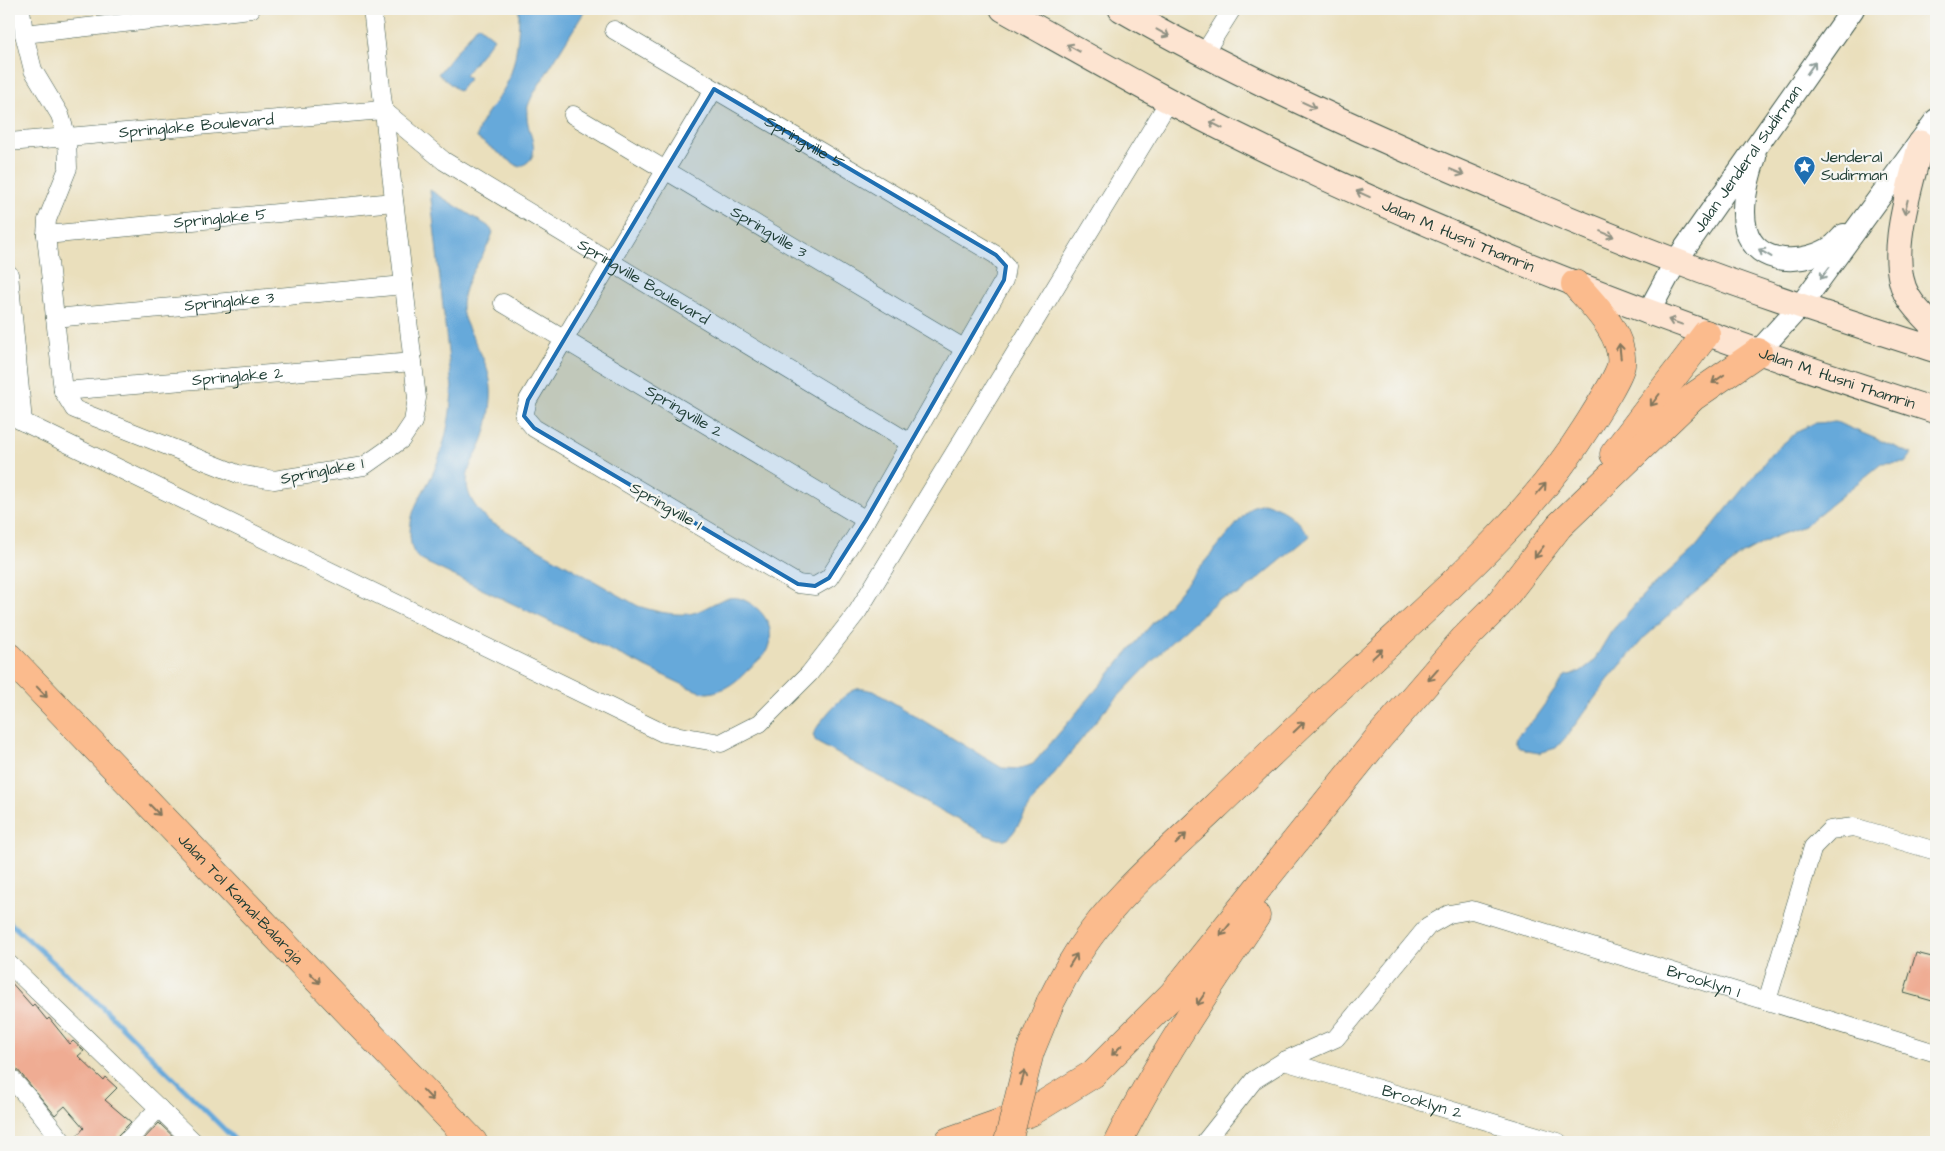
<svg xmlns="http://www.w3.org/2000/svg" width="1945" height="1151" viewBox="0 0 1945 1151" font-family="'Architects Daughter',sans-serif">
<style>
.water{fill:#66a9da;stroke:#427387}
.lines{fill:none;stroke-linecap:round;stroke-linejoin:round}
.stream{stroke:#66a9da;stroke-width:5}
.building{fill:#efac93}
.minor-casing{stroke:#3d5548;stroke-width:19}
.tertiary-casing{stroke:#3d5548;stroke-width:24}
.secondary-casing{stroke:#3d5548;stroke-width:27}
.motorway-casing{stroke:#3d5548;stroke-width:29}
.minor{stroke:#fff;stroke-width:18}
.tertiary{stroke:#fff;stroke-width:22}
.secondary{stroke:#fde4d1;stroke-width:25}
.motorway{stroke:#fbbb8d;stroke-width:28}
.motorway-bridge-casing{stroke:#3d5548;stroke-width:29;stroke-linecap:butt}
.motorway-bridge{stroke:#fbbb8d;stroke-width:28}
.oneway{stroke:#8e9082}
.oneway2{stroke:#8f9e9a}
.oneway3{stroke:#82765c}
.marked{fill:#1f6fb2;fill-opacity:0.2;stroke:#1f6fb2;stroke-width:4;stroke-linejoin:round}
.labels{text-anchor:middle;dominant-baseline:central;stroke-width:4.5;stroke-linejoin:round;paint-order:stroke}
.street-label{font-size:16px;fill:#1f3d34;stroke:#f6f6f2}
.poi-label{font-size:16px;fill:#1f3d34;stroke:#f6f6f2;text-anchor:start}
</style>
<rect width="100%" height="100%" fill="#f6f6f2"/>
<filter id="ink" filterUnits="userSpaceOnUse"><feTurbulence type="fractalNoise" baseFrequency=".02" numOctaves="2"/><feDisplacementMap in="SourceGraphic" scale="10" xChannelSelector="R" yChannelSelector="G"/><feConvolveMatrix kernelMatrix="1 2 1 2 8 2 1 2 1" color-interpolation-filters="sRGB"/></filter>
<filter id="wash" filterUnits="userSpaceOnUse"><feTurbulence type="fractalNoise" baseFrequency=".0096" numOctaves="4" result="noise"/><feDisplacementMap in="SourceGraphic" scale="20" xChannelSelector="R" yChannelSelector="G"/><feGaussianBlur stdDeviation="1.12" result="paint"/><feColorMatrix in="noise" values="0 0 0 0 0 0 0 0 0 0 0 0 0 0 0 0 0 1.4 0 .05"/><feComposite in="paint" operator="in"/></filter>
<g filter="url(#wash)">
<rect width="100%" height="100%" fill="#eadfbc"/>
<g class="water">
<path d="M519,9H586C573,30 560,51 547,72C541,82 532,94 528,106C521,130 550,155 519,167L477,138C477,120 500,100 508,81C517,60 519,32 519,9Z"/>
<polygon points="478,25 494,38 465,75 469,79 459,91 438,74"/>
<path d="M430,190L488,226L493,232C485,259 461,279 462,309C463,319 469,329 473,338C483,357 493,377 491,399C490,414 487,430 481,444C478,451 474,457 471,464C461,488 471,504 489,521L638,606C654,611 669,615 687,614C706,613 724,590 744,600C764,609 778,630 766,652C762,658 755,663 750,668C738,680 726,691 708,693C702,693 696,690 690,688L427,563C423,561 417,558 415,554C411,549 411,542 410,536C410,503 425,494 436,466C446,440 451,415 452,388Z"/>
<polygon points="1836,422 1912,454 1905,463 1881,464 1804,526 1774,537 1743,554 1687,599 1644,638 1608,680 1566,737 1556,748 1539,753 1527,751 1518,746 1515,738 1534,719 1565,676 1580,672 1593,662 1611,632 1644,594 1695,548 1772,453 1799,430 1815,423"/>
<path d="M1263,503C1287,508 1294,518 1310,536L1240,594L1219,599L1169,644L1104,711L1034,799L1015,830L1008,839H999L986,835L816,742L813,735C819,721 843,693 857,689C862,688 869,690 874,691L1002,768L1020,769L1033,764L1251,507Z"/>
</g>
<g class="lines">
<polyline class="stream" points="9,922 92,997 237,1142"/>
</g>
<g id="blocks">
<g class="building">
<polygon points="1916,953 1936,958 1936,1002 1904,993"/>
<polygon points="9,980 32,1006 34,1004 47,1020 49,1018 70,1044 73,1041 84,1051 78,1056 103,1080 105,1077 117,1088 105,1100 131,1122 118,1135 116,1142 84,1142 77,1136 84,1128 65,1106 55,1115 17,1069 9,1066"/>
<polygon points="159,1123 179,1142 141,1142"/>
</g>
</g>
</g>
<g filter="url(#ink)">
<use href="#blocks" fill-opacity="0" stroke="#3d5548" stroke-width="1"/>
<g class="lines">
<defs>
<g id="minor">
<polyline points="21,9 24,34 33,70 60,115 67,137 68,168 47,220 46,235 63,391 74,409 238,474 274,480 364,466 401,440 413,422 417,398 372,9"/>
<path id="s1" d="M614,30L996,255L1006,266L1004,280L866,520L829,578L815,586L798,584L534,428L524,416L528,400L714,89"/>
<polyline points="24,34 251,9"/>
<polyline points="1203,55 1232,9"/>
<path id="s2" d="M573,115L965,349"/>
<path id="s3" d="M9,142L383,110L444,161L910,443"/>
<path id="s4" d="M46,235L394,202"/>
<polyline points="9,274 23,422"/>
<path id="s5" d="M503,303L866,520"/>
<path id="s6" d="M55,318L404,285"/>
<path id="s7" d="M63,391L413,362"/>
<polyline points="9,415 663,733 721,743 760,723 809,674 858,611 1169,101"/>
<polyline points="9,964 194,1142"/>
<polyline points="1767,1001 1813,847 1830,830 1854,827 1936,851"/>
<path id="s8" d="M1284,1061L1558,1142"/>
<polyline points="9,1076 30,1100 63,1142"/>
<polyline points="126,1142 159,1108"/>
<path id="s9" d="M1205,1142L1254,1080L1284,1061L1336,1038L1428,926L1449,914L1472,910L1936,1053"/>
</g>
<g id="tertiary">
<path d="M1755,157C1748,178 1740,206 1746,229C1756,267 1806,265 1833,246C1837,243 1841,238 1844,235"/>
<path id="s10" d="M1648,313L1676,261L1853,9"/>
<polyline points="1758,352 1801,305 1936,120"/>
</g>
<g id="secondary">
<path id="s11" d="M1003,9C1084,54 1163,100 1246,140C1468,249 1701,336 1936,411"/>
<path d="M1121,9C1224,68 1332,118 1441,165C1518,198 1596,231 1675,261C1761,294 1849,322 1936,350"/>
<path d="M1921,143C1911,185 1885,258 1908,297C1915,309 1926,319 1936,329"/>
</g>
<g id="motorway">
<polyline points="1614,454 1706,334"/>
<path id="s12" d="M9,657L473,1142"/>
<path d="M1050,1003C1058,989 1064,974 1073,961C1106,904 1166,854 1213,809C1266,758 1319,706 1374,657C1450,586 1530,517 1586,428C1594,415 1619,377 1621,365C1625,335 1593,305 1575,284"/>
<polyline points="949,1141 1031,1112 1093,1074 1172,995 1376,741 1464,639 1498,605 1559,526 1693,397 1758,352"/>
<path d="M1118,1142C1157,1063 1207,989 1256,916"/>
</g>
</defs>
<use href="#minor" class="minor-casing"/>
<use href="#tertiary" class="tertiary-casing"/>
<use href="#secondary" class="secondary-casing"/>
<use href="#motorway" class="motorway-casing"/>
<use href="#minor" class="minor"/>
<use href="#tertiary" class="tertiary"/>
<use href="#secondary" class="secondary"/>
<use href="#motorway" class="motorway"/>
<defs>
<polyline id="motorway-bridge" points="1008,1142 1030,1052 1050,1003"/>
</defs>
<use href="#motorway-bridge" class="motorway-bridge-casing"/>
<use href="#motorway-bridge" class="motorway-bridge"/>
</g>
<defs><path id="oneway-shaft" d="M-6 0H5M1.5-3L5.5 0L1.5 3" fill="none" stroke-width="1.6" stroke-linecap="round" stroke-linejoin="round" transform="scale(1.25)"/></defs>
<g class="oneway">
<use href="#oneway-shaft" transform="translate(1163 33) rotate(29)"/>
<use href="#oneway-shaft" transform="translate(1073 48) rotate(-151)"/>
<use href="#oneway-shaft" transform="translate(1309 105) rotate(25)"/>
<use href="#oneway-shaft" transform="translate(1216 125) rotate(-153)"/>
<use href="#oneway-shaft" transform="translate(1457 172) rotate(23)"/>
<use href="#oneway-shaft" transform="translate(1363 194) rotate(-156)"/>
<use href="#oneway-shaft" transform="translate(1906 207) rotate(103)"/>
<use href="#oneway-shaft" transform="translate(1607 234) rotate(22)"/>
<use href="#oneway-shaft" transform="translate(1675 322) rotate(-160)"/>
</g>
<g class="oneway2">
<use href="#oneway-shaft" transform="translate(1811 68) rotate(-55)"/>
<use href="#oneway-shaft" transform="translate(1765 253) rotate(-149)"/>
<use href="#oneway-shaft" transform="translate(1825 273) rotate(127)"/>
</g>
<g class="oneway3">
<use href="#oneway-shaft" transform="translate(1620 351) rotate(-96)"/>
<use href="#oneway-shaft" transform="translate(1718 379) rotate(145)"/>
<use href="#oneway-shaft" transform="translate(1655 400) rotate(127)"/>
<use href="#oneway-shaft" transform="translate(1541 489) rotate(-49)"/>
<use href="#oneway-shaft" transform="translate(1539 552) rotate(128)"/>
<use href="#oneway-shaft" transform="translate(1377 654) rotate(-43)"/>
<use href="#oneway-shaft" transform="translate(1433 675) rotate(131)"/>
<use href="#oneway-shaft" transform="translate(42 692) rotate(46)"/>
<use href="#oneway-shaft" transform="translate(1299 727) rotate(-44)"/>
<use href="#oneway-shaft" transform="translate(155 810) rotate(46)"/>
<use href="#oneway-shaft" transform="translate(1181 839) rotate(-44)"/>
<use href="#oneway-shaft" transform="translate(1225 930) rotate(129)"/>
<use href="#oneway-shaft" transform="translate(1073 960) rotate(-58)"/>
<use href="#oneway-shaft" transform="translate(315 978) rotate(46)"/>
<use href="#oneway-shaft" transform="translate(1201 999) rotate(124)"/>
<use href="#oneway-shaft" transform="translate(1117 1050) rotate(135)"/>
<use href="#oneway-shaft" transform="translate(1023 1078) rotate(-74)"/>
<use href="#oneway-shaft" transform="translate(428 1095) rotate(46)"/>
</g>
</g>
<path class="marked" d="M714,89L996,255L1006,266L1004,280L866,520L829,578L815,586L798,584L534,428L524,416L528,400Z"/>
<defs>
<symbol id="sight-pin" viewBox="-11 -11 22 30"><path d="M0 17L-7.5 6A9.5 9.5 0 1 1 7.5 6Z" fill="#1f6fb2" stroke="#f6f6f2"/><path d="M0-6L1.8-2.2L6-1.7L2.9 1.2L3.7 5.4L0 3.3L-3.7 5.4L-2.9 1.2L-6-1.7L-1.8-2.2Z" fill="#fff"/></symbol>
</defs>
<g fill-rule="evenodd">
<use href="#sight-pin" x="1792" y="154" width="25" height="34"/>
</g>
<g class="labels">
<g class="street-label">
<text stroke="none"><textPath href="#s3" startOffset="188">Springlake Boulevard</textPath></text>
<text stroke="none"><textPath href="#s1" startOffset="221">Springville 5</textPath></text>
<text stroke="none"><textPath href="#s10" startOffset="184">Jalan Jenderal Sudirman</textPath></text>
<text stroke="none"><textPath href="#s4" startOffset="175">Springlake 5</textPath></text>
<text stroke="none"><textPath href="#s2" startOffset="228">Springville 3</textPath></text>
<text stroke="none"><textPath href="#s11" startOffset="509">Jalan M. Husni Thamrin</textPath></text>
<text stroke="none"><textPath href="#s3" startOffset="688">Springville Boulevard</textPath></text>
<text stroke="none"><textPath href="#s6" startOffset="175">Springlake 3</textPath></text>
<text stroke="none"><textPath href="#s7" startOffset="175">Springlake 2</textPath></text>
<text stroke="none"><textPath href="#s11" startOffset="914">Jalan M. Husni Thamrin</textPath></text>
<text stroke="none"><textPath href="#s5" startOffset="211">Springville 2</textPath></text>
<text transform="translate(322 471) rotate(-11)">Springlake 1</text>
<text transform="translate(666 506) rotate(30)">Springville 1</text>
<text stroke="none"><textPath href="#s12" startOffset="335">Jalan Tol Kamal–Balaraja</textPath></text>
<text stroke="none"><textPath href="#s9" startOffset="606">Brooklyn 1</textPath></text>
<text stroke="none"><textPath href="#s8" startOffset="144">Brooklyn 2</textPath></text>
</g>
<g class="poi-label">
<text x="1821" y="157">Jenderal<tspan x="1821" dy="18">Sudirman</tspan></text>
</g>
</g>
<rect width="1945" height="1151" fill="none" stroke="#f6f6f2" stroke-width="30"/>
</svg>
